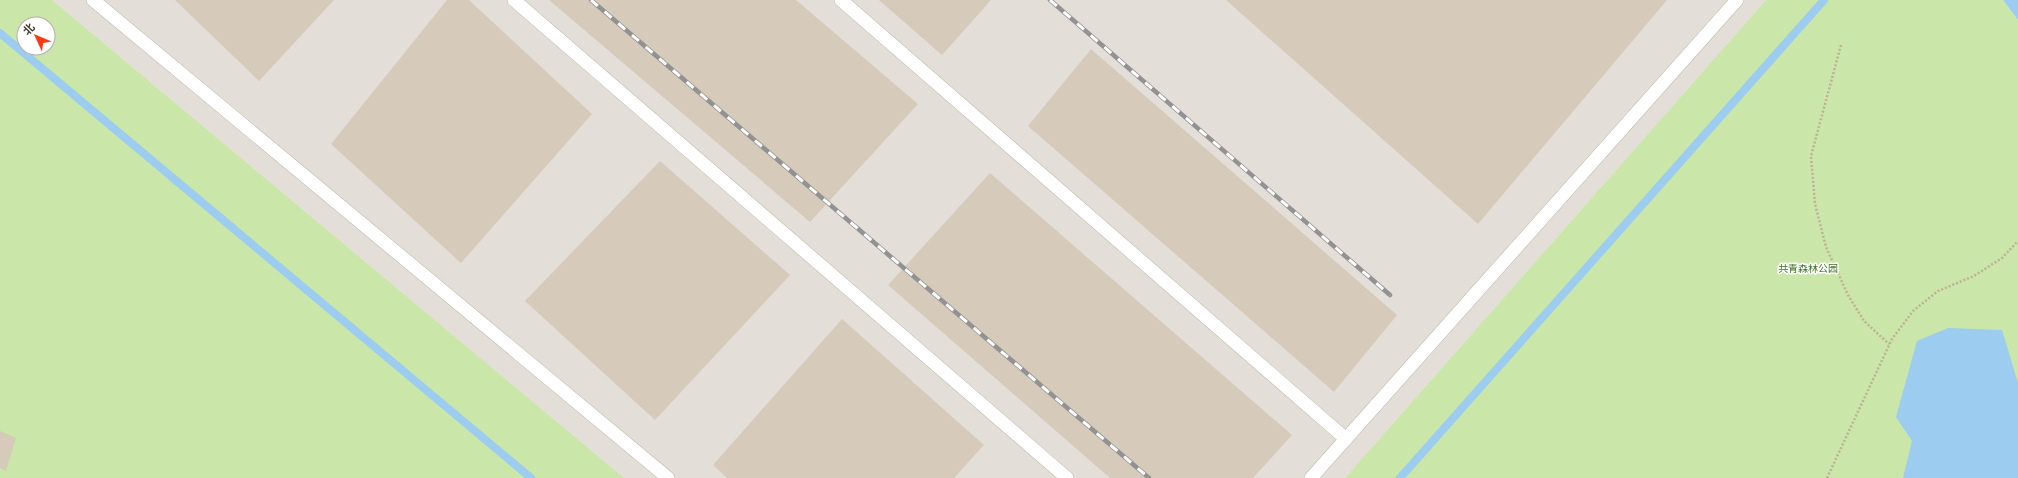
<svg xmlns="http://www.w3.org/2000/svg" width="2018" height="478" viewBox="0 0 2018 478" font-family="Rubik,'Noto Sans SC',sans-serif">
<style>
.industrial{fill:#e3ded7}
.green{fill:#cae6a9;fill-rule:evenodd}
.water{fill:#9cccf0}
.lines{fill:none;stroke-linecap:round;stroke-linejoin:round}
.stream{stroke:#9cccf0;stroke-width:8}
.building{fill:#d6cbba}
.service-casing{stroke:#bfb7a8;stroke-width:14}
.path{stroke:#beb196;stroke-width:2.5;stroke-dasharray:2 2;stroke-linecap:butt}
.service{stroke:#fff;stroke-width:13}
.rail-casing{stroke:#929292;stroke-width:4.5}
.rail{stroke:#fff;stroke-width:3;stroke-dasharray:9;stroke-linecap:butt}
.labels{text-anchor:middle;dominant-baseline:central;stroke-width:3;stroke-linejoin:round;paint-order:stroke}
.park-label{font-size:10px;fill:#427327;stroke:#fff}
</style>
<rect width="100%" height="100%" fill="#f1ede2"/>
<polygon class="industrial" points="52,0 1766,0 1345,478 624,478"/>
<g class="green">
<path d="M0,0H52L624,478H0ZM24,24H48V48H24Z"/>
<polygon points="1766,0 2003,0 2018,20 2018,478 1345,478"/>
</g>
<g class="water">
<polygon points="2003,0 2018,0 2018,20"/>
<polygon points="1948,328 2002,330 2018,383 2018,478 1903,478 1912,441 1896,417 1917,341"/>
</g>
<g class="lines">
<g class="stream">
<polyline points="0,33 531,478"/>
<polyline points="1400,478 1824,0"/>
</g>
</g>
<g class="building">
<polygon points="175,0 334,0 259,81"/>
<polygon points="447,0 469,0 592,114 461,263 331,144"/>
<polygon points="549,0 796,0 918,104 810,222"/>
<polygon points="879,0 991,0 942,55"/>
<polygon points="1226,0 1667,0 1478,224"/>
<polygon points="1091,49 1397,315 1334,392 1028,126"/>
<polygon points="660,161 790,275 655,420 525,301"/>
<polygon points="990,173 1292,435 1253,478 1110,478 888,285"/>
<polygon points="842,319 984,445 954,478 727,478 713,465"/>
<polygon points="0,431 16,438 6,471 0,468"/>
</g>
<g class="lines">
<defs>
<g id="service">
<polyline points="93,0 668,478"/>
<polyline points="514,0 1067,478"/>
<polyline points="841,0 1346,439"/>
<polyline points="1311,478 1737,0"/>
</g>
</defs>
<use href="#service" class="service-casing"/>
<g class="path">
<polyline points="1841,45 1811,156 1815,204 1826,247 1848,295 1864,321 1889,344"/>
<polyline points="1827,478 1892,339 1913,311 1938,291 1974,276 2002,258 2018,241"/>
</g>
<use href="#service" class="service"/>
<defs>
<g id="rail">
<polyline points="591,0 1149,478"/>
<polyline points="1050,0 1390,295"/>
</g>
</defs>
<use href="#rail" class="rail-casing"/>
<use href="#rail" class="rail"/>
</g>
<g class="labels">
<g class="park-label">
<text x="1808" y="269">共青森林公园</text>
</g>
</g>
<g transform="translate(36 36) rotate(314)"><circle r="19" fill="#ffffff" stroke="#b3b1ad"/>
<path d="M0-3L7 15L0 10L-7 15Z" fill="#fb380f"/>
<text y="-6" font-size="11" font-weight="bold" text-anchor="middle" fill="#423c32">北</text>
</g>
</svg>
